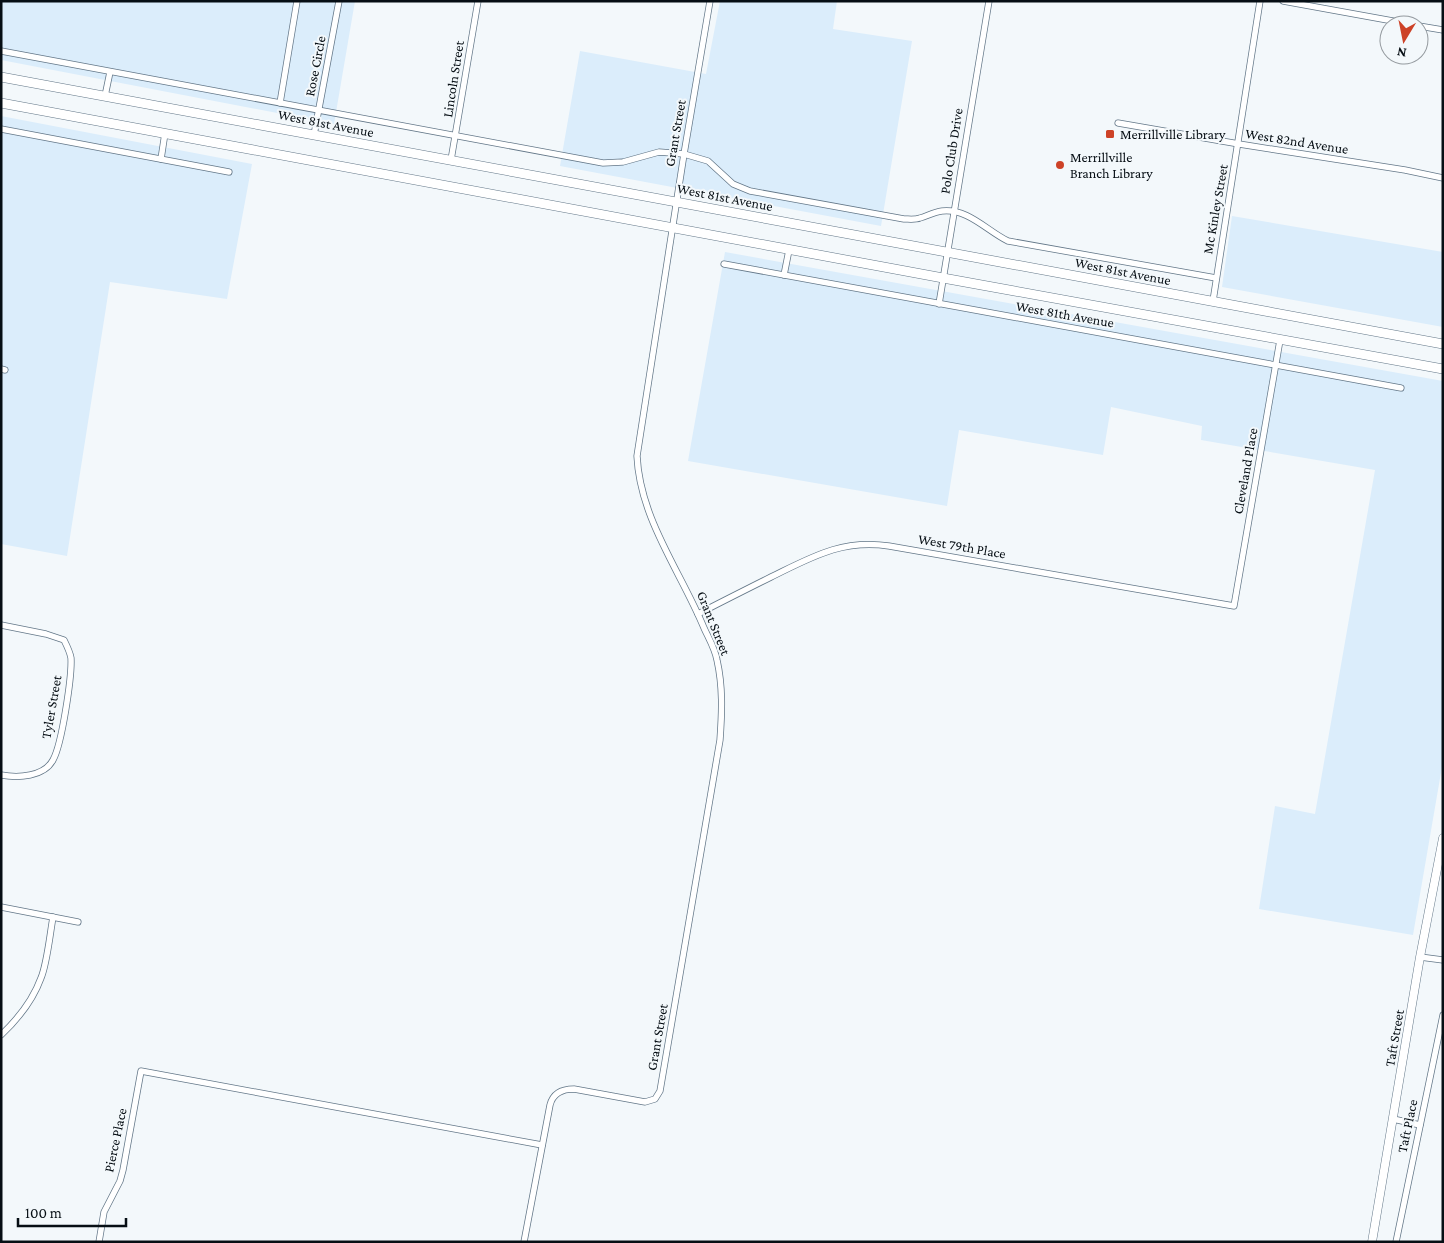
<svg xmlns="http://www.w3.org/2000/svg" width="1444" height="1243" viewBox="0 0 1444 1243" font-family="'Crimson Pro',serif">
<style>
.built{fill:#dbedfb}
.lines{fill:none;stroke-linecap:round;stroke-linejoin:round}
.street-casing{stroke:#637788;stroke-width:7}
.secondary-casing{stroke:#637788;stroke-width:9}
.primary-casing{stroke:#637788;stroke-width:10}
.street{stroke:#fff;stroke-width:5.5}
.secondary{stroke:#fff;stroke-width:8}
.primary{stroke:#fff;stroke-width:9}
.poi-dot{fill:#cd4227;stroke:#f3f8fb;stroke-width:2}
.labels{text-anchor:middle;dominant-baseline:central;stroke-width:4;stroke-linejoin:round;paint-order:stroke}
.street-label{font-size:14px;fill:#060e14;stroke:#f3f8fb}
.poi-label{font-size:14px;fill:#060e14;stroke:#f3f8fb;text-anchor:start}
</style>
<rect width="100%" height="100%" fill="#f3f8fb"/>
<g class="built">
<polygon points="1,1 355,1 334,124 1,60"/>
<polygon points="720,1 837,1 833,29 912,41 881,226 560,166 580,51 706,74"/>
<polygon points="1,116 252,164 227,299 110,282 67,556 1,544"/>
<polygon points="1232,216 1443,252 1443,327 1222,287"/>
<polygon points="725,252 1443,381 1443,761 1413,935 1259,909 1275,806 1315,814 1375,470 1201,440 1202,426 1111,407 1103,455 959,430 947,506 688,461"/>
</g>
<g class="lines">
<defs>
<g id="street">
<polyline points="1283,1 1415,25"/>
<polyline points="1419,26 1443,30"/>
<path d="M1,51L603,163L623,162L659,152L684,154L708,161L733,184L750,191L904,219C909,219 915,220 920,218C927,216 934,212 942,211C968,208 987,231 1008,241L1216,278"/>
<polyline points="105,96 110,72"/>
<polyline points="280,103 297,1"/>
<polyline points="1118,123 1239,144 1405,170 1443,178"/>
<polyline points="1,129 229,172"/>
<polyline points="314,135 339,1"/>
<polyline points="161,159 165,133"/>
<polyline points="451,160 478,1"/>
<polyline points="724,264 1401,388"/>
<polyline points="784,275 789,250"/>
<polyline points="1213,301 1260,1"/>
<polyline points="939,304 989,1"/>
<polyline points="1,369 5,370"/>
<path d="M698,614C723,601 747,589 771,577C812,557 842,539 889,546L1234,606L1280,340"/>
<path d="M1,625L46,634L64,640C67,646 70,652 71,658C72,676 62,744 53,760C44,777 18,778 1,775"/>
<polyline points="1,907 78,922"/>
<polyline points="1420,957 1443,960"/>
<path d="M1,1035C18,1019 33,1000 41,978C47,964 50,934 53,917"/>
<polyline points="1393,1119 1420,1125"/>
<polyline points="99,1242 104,1212 120,1181 123,1170 141,1071 542,1145"/>
<path d="M524,1242L550,1105C553,1093 562,1089 574,1089L645,1102L655,1099L660,1091L720,740C722,712 723,687 717,660C715,649 709,639 704,628C681,572 640,519 637,456L684,154L710,1"/>
<polyline points="1396,1242 1443,1015"/>
</g>
<polyline id="secondary" points="1372,1242 1420,957 1443,838"/>
<g id="primary">
<polyline points="1,77 1443,344"/>
<polyline points="1,103 943,278 1443,369"/>
</g>
</defs>
<use href="#street" class="street-casing"/>
<use href="#secondary" class="secondary-casing"/>
<use href="#primary" class="primary-casing"/>
<use href="#street" class="street"/>
<use href="#secondary" class="secondary"/>
<use href="#primary" class="primary"/>
</g>
<g class="poi-dot">
<rect x="1105" y="129" width="10" height="10" rx="2.5"/>
<circle cx="1060" cy="165" r="5"/>
</g>
<g class="labels">
<g class="street-label">
<text transform="translate(315 66) rotate(-79)">Rose Circle</text>
<text transform="translate(453 79) rotate(-81)">Lincoln Street</text>
<text transform="translate(326 123) rotate(11)">West 81st Avenue</text>
<text transform="translate(675 133) rotate(-80)">Grant Street</text>
<text transform="translate(1297 141) rotate(9)">West 82nd Avenue</text>
<text transform="translate(951 151) rotate(-81)">Polo Club Drive</text>
<text transform="translate(725 197) rotate(11)">West 81st Avenue</text>
<text transform="translate(1215 209) rotate(-80)">Mc Kinley Street</text>
<text transform="translate(1123 271) rotate(11)">West 81st Avenue</text>
<text transform="translate(1065 314) rotate(10)">West 81th Avenue</text>
<text transform="translate(1245 471) rotate(-80)">Cleveland Place</text>
<text transform="translate(962 546) rotate(10)">West 79th Place</text>
<text transform="translate(714 623) rotate(68)">Grant Street</text>
<text transform="translate(51 707) rotate(-80)">Tyler Street</text>
<text transform="translate(657 1037) rotate(-80)">Grant Street</text>
<text transform="translate(1394 1038) rotate(-80)">Taft Street</text>
<text transform="translate(1407 1126) rotate(-78)">Taft Place</text>
<text transform="translate(115 1140) rotate(-78)">Pierce Place</text>
</g>
<g class="poi-label">
<text x="1120" y="134">Merrillville Library</text>
<text x="1070" y="157">Merrillville<tspan x="1070" dy="16">Branch Library</tspan></text>
</g>
</g>
<rect width="1444" height="1243" fill="none" stroke="#060e14" stroke-width="5"/>
<g transform="translate(1404 40) rotate(190)"><circle r="24" fill="#f3f8fb" stroke="#949a9f"/>
<path d="M0-4L9 19L0 12L-9 19Z" fill="#cd4227"/>
<text y="-8" font-size="14" font-weight="bold" text-anchor="middle" fill="#060e14">N</text>
</g>
<path d="M18 1218v8h108v-8" fill="none" stroke="#060e14" stroke-width="2.5"/>
<text x="25" y="1218" font-size="15" fill="#060e14" stroke="#f3f8fb" stroke-width="4" paint-order="stroke">100 m</text>
</svg>
